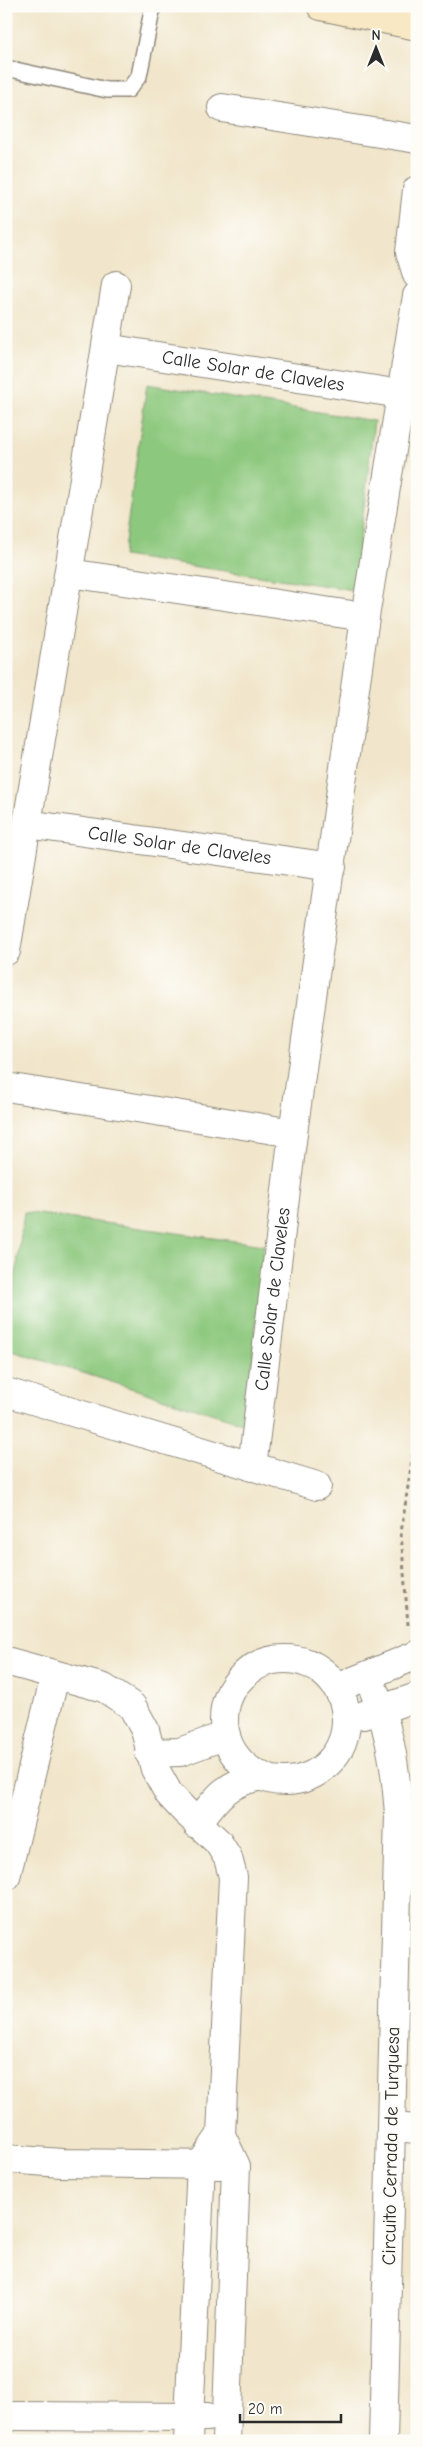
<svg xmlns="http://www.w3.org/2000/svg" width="423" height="2447" viewBox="0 0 423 2447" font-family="'Comic Neue',sans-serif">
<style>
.green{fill:#8cc87d;stroke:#5c7a54}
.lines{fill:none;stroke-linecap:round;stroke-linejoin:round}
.service-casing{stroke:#8e887b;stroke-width:18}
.minor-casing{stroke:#8e887b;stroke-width:30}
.secondary-casing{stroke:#8e887b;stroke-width:30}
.path{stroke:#8e887b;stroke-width:3;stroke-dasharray:4 4;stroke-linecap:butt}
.service{stroke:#fff;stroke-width:15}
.minor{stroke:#fff;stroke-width:28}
.secondary{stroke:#f8e8c3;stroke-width:28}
.labels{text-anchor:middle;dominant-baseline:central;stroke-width:4;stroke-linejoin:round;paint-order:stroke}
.street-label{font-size:19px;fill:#2b2b2b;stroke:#fdfcf7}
</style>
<rect width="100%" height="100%" fill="#fdfcf7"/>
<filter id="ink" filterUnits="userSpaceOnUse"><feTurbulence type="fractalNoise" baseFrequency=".02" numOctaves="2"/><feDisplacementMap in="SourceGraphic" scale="10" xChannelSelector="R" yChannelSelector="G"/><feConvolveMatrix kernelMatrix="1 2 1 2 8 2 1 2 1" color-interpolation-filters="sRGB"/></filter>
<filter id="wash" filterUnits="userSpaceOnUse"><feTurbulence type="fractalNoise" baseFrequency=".0096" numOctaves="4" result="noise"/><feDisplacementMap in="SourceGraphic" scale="20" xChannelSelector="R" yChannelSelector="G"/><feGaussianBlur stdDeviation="1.12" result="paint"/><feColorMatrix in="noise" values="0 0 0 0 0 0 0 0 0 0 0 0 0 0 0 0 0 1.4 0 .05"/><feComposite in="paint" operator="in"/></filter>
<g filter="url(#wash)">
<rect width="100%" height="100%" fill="#f1e6cb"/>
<g class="green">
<polygon points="147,384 374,421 354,590 123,556"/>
<polygon points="24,1212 264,1245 246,1424 6,1349"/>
</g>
</g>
<g filter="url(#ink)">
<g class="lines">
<defs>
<polyline id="service" points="6,68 107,90 128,90 139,76 153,6"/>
<g id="minor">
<polyline points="222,108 417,139"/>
<polyline points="417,190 410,252 417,275"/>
<path id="s1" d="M106,348L401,394"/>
<polyline points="69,573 365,617"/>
<path id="s2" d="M27,824L332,867"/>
<polyline points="6,951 116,285"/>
<polyline points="6,1087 293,1133"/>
<polyline points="6,1392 317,1486"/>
<path id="s3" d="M252,1467L293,1133L365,617L417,296"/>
<circle cx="285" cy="1720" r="61"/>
<polyline points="6,1661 104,1688 132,1706 145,1730 155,1769 169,1794 184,1810 218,1842 228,1858 233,1877 221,2135 236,2166 226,2441"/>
<path d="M368,1676C389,1725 395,1761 399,1814L383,2441"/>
<polyline points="351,1682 417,1655"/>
<polyline points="364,1715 417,1697"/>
<polyline points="149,1753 180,1752 226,1735"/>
<path d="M197,1824C217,1796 227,1783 262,1776"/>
<polyline points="6,1877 55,1676"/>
<polyline points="393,2127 417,2129"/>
<polyline points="6,2159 62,2163 219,2165"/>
<polyline points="6,2416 207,2417"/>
<polyline points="188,2441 201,2164 221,2135"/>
</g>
<polyline id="secondary" points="321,6 417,26"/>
</defs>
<use href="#service" class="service-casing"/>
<use href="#minor" class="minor-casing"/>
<use href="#secondary" class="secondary-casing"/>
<polyline class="path" points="408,1625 401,1533 417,1426"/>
<use href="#service" class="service"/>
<use href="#minor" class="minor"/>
<use href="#secondary" class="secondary"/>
</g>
</g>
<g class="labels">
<g class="street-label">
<text stroke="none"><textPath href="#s1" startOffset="149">Calle Solar de Claveles</textPath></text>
<text stroke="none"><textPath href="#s2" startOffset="154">Calle Solar de Claveles</textPath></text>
<text stroke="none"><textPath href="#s3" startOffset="169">Calle Solar de Claveles</textPath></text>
<text transform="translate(391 2146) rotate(-89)">Circuito Cerrada de Turquesa</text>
</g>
</g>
<rect width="423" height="2447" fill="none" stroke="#fdfcf7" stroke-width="25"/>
<g transform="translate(376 48)" stroke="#fdfcf7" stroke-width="4" paint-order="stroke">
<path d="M0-4L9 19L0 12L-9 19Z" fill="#2b2b2b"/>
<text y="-8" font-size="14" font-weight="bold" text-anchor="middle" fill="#2b2b2b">N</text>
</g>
<path d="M240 2414v8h101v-8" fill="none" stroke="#2b2b2b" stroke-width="2.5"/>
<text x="248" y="2414" font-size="15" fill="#2b2b2b" stroke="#fdfcf7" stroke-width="4" paint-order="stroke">20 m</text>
</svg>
